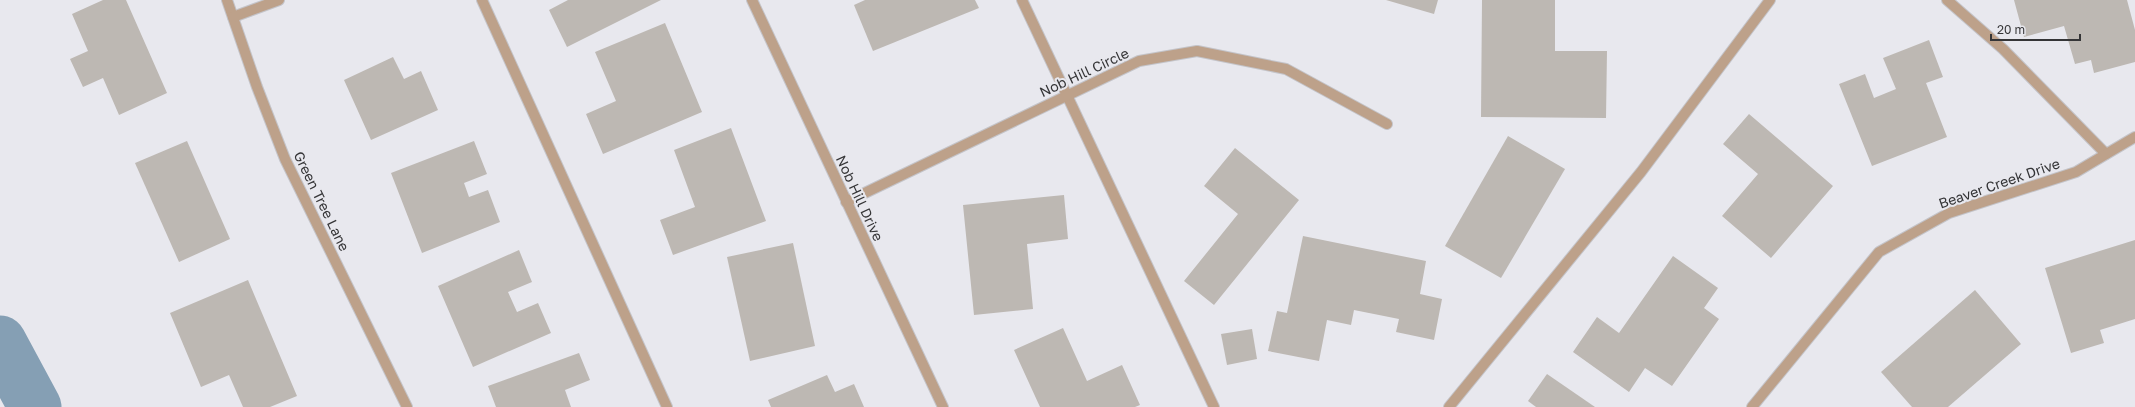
<svg xmlns="http://www.w3.org/2000/svg" width="2135" height="407" viewBox="0 0 2135 407" font-family="'Golos Text',sans-serif">
<style>
.lines{fill:none;stroke-linecap:round;stroke-linejoin:round}
.river{stroke:#859fb4;stroke-width:53}
.building{fill:#bdb8b3}
.minor-casing{stroke:#c4c4c9;stroke-width:12}
.minor{stroke:#bda18a;stroke-width:10}
.labels{text-anchor:middle;dominant-baseline:central;stroke-width:4;stroke-linejoin:round;paint-order:stroke}
.street-label{font-size:14px;fill:#353537;stroke:#e8e8ee}
</style>
<rect width="100%" height="100%" fill="#e8e8ee"/>
<g class="lines">
<polyline class="river" points="0,342 35,407"/>
</g>
<g class="building">
<polygon points="103,0 126,0 167,93 119,115 103,78 83,87 70,59 88,51 72,14"/>
<polygon points="568,0 661,0 567,47 549,10"/>
<polygon points="865,0 975,0 979,8 873,51 854,5"/>
<polygon points="1386,0 1438,0 1434,14"/>
<polygon points="1482,0 1555,0 1555,51 1607,51 1606,118 1481,117"/>
<polygon points="2014,0 2127,0 2135,30 2135,62 2094,73 2091,60 2075,64 2064,26 2024,37"/>
<polygon points="665,23 702,112 603,154 586,114 616,101 595,52"/>
<polygon points="1929,40 1943,77 1926,83 1947,137 1872,166 1839,84 1865,74 1874,98 1896,89 1883,58"/>
<polygon points="393,57 404,79 421,71 438,110 371,140 344,80"/>
<polygon points="1749,114 1833,186 1771,258 1722,216 1758,174 1723,144"/>
<polygon points="731,128 766,221 673,255 660,220 695,207 674,150"/>
<polygon points="1508,136 1565,169 1501,278 1445,246"/>
<polygon points="187,141 230,239 179,262 135,163"/>
<polygon points="474,141 487,174 464,183 469,197 488,190 500,222 422,253 391,173"/>
<polygon points="1235,148 1299,200 1214,305 1184,281 1238,214 1204,186"/>
<polygon points="1064,195 1068,239 1027,244 1033,309 974,315 963,205"/>
<polygon points="1303,236 1426,261 1420,294 1442,299 1434,340 1396,332 1399,319 1354,310 1351,325 1327,320 1319,361 1268,351 1277,311 1287,313"/>
<polygon points="2135,240 2135,319 2100,330 2104,343 2071,353 2045,268"/>
<polygon points="793,243 815,346 750,361 727,257"/>
<polygon points="519,250 532,282 508,292 517,312 538,303 551,333 473,367 438,286"/>
<polygon points="1673,256 1718,288 1704,308 1719,319 1672,386 1645,368 1629,392 1573,352 1597,317 1619,333"/>
<polygon points="248,280 297,396 270,407 243,407 229,375 201,387 170,313"/>
<polygon points="1975,290 2021,344 1948,407 1912,407 1881,372"/>
<polygon points="1063,328 1087,381 1122,365 1140,405 1135,407 1040,407 1014,350"/>
<polygon points="1252,329 1257,359 1227,365 1221,334"/>
<polygon points="579,353 590,380 565,390 571,407 496,407 488,386"/>
<polygon points="1547,374 1595,407 1536,407 1528,401"/>
<polygon points="827,375 835,392 854,384 864,407 771,407 768,400"/>
</g>
<g class="lines">
<defs>
<g id="minor">
<polyline points="227,0 257,87 285,159 407,407"/>
<polyline points="482,0 667,407"/>
<polyline points="752,0 943,407"/>
<polyline points="1022,0 1214,407"/>
<polyline points="1947,0 2003,49 2106,154"/>
<polyline points="233,17 279,0"/>
<polyline points="846,202 1139,61 1197,51 1286,69 1387,124"/>
<polyline points="1449,407 1641,172 1770,0"/>
<polyline points="1752,407 1879,252 1949,213 2076,172 2135,137"/>
</g>
</defs>
<use href="#minor" class="minor-casing"/>
<use href="#minor" class="minor"/>
</g>
<g class="labels">
<g class="street-label">
<text transform="translate(1084 72) rotate(-25)">Nob Hill Circle</text>
<text transform="translate(1999 183) rotate(-19)">Beaver Creek Drive</text>
<text transform="translate(860 198) rotate(65)">Nob Hill Drive</text>
<text transform="translate(322 201) rotate(64)">Green Tree Lane</text>
</g>
</g>
<path d="M1991 34v6h89v-6" fill="none" stroke="#353537" stroke-width="2"/>
<text x="1997" y="34" font-size="12" fill="#353537" stroke="#e8e8ee" stroke-width="3" paint-order="stroke">20 m</text>
</svg>
